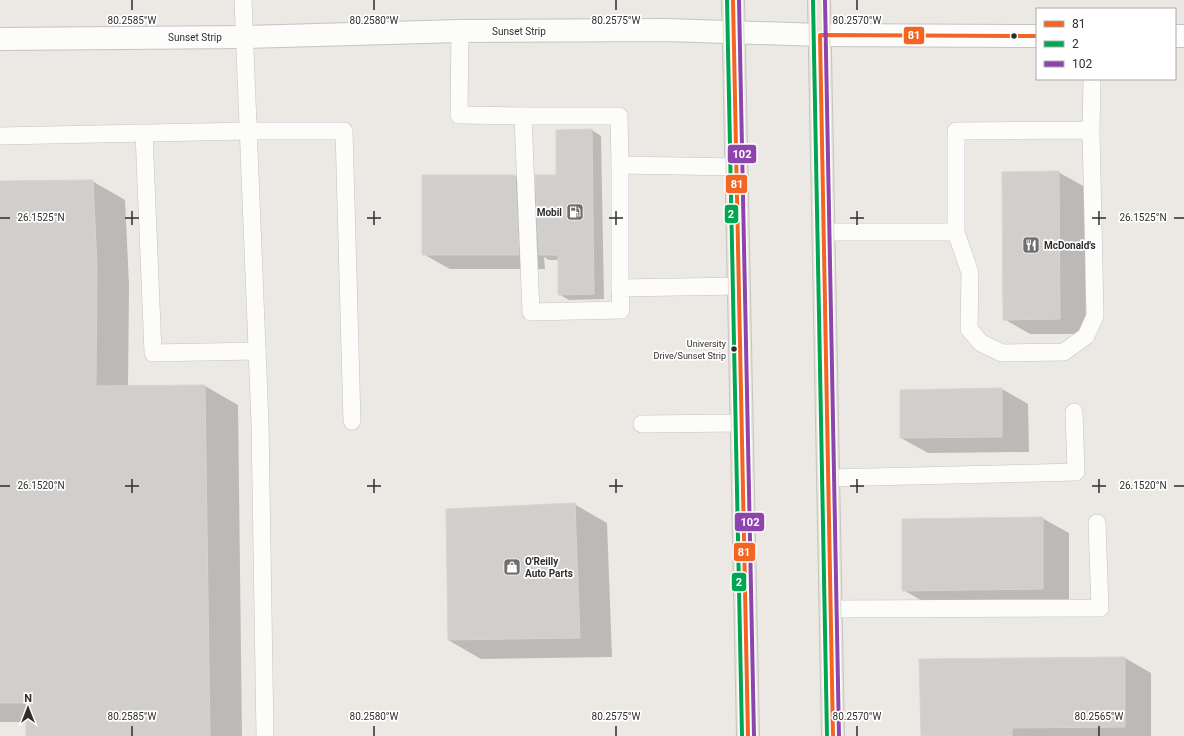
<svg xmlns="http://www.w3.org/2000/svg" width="1184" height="736" viewBox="0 0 1184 736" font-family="Roboto,sans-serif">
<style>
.shadow{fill:#0003}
.building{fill:#d1cecb;stroke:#d7d4d0}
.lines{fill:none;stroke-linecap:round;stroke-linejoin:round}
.lane-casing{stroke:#c5c4c5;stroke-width:18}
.secondary-casing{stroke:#c5c4c5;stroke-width:24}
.primary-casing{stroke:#c6c5c4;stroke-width:24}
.lane{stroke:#fcfcfb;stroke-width:17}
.secondary{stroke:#fcfcfb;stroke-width:22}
.primary{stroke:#e8e4d6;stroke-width:22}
.bus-1-casing{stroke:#fff;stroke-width:7}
.bus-2-casing{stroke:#fff;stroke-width:7}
.bus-3-casing{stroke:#fff;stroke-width:7}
.bus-1{stroke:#f26522;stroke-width:4}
.bus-2{stroke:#00a651;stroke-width:4}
.bus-3{stroke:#8e44ad;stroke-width:4}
.ticks{fill:none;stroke:#2e2e2e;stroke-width:1.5}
.bus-dot{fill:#2e2e2e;stroke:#fff;stroke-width:1.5}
.labels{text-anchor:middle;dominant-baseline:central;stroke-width:3.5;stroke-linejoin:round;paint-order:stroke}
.bus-label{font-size:9px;fill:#2e2e2e;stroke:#fff;text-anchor:end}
.street-label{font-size:10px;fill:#2e2e2e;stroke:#fff}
.poi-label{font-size:10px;font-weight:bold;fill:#2e2e2e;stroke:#fff;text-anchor:start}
.ticks-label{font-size:10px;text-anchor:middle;fill:#2e2e2e;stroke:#fff;stroke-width:3.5;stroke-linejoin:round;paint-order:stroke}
.line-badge{stroke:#fff;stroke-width:1.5}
.badge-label{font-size:11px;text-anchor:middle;font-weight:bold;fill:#fff}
</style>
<rect width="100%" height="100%" fill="#ece8e4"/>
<g class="shadow">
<polygon points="592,130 601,136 604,299 569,300 559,294 559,260 549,260 544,257 545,269 450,269 423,254 423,176 515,176 537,189 557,176"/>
<polygon points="1058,172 1085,187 1086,334 1030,334 1004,319"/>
<polygon points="92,181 125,200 129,285 128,387 205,386 238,405 242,736 27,736 27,722 0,722 0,182"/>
<polygon points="1002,389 1028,404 1029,452 928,453 901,438"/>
<polygon points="574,504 607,523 612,657 481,659 448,640"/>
<polygon points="1042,518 1069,533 1069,604 930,605 903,590"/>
<polygon points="1125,658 1151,673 1151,736 922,736"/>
</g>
<g class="building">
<polygon points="592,129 594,294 558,295 558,255 539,255 535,175 556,175 556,130"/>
<polygon points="1059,171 1060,319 1003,320 1002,172"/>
<polygon points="422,175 515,175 519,255 422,255"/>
<polygon points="93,180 97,265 96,386 205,385 210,736 26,736 26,703 0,703 0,181"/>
<polygon points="1002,388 1002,437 900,438 900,390"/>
<polygon points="575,503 580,638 448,640 446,509"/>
<polygon points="1043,517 1043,589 902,591 902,519"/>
<polygon points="1125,657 1125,727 1012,728 1012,736 921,736 919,659"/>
</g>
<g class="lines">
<defs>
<g id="lane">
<polyline points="243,0 260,423 265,736"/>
<polyline points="460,31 459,115 523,116 531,312 621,310 620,288 740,286"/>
<polyline points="523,116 619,116 620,165"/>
<polyline points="1091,130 956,131 956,232 970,273 969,329 981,343 1002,353 1064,352 1086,336 1095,316 1091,130 1092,79"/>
<polyline points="144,133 153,353 257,351"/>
<polyline points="0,136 248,131 344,131 352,421"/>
<polyline points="824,232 956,232"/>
<polyline points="620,288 620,165 738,167"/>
<polyline points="642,424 742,423"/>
<polyline points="828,478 1076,472 1074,412"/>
<polyline points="830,609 1100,608 1097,523"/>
</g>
<g id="secondary">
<polyline points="1175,36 1184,36"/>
<polyline points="0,39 244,37 460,31 667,30 820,35 1037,36"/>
</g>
<g id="primary">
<polyline points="733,0 748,736"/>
<polyline points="819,0 833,736"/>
</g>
</defs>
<use href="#lane" class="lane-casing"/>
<use href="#secondary" class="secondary-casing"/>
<use href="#primary" class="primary-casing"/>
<use href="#lane" class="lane"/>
<use href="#secondary" class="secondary"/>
<use href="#primary" class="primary"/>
<defs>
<g id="bus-1">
<polyline points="733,0 748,736"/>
<polyline points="833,736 820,35 1037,36"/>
</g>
<g id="bus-2">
<polyline points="727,0 742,736"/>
<polyline points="813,0 827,736"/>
</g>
<g id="bus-3">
<polyline points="739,0 754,736"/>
<polyline points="825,0 839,736"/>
</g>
</defs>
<use href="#bus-1" class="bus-1-casing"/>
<use href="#bus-2" class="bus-2-casing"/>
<use href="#bus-3" class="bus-3-casing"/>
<use href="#bus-1" class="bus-1"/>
<use href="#bus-2" class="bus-2"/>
<use href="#bus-3" class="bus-3"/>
</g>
<path class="ticks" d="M132,0V10M374,0V10M616,0V10M857,0V10M132,211V225M374,211V225M616,211V225M857,211V225M1099,211V225M0,218H10M125,218H139M367,218H381M609,218H623M850,218H864M1092,218H1106M1174,218H1184M132,479V493M374,479V493M616,479V493M857,479V493M1099,479V493M0,486H10M125,486H139M367,486H381M609,486H623M850,486H864M1092,486H1106M1174,486H1184M132,726V736M374,726V736M616,726V736M857,726V736M1099,726V736"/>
<defs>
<symbol id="fuel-square" viewBox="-11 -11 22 22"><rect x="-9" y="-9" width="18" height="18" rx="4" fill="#706f6e" stroke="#fff"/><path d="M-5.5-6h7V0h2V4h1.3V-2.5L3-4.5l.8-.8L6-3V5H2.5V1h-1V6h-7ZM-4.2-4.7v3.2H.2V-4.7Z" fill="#fff"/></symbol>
<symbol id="restaurant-square" viewBox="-11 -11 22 22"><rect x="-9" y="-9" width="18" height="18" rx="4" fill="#706f6e" stroke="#fff"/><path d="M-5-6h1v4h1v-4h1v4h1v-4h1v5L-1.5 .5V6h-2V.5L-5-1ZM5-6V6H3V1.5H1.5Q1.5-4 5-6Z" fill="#fff"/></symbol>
<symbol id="shop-square" viewBox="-11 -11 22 22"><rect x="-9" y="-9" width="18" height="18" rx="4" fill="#706f6e" stroke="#fff"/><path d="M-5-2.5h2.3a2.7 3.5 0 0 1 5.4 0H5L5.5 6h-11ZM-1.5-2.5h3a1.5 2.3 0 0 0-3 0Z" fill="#fff"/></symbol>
</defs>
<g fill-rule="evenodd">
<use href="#fuel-square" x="565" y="202" width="20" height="20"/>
<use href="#restaurant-square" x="1021" y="235" width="20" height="20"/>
<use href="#shop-square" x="502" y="557" width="20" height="20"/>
</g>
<g class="bus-dot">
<circle cx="1014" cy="36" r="3.5"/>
<circle cx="734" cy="349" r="3.5"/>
</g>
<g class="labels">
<g class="bus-label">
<text x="726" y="344">University<tspan x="726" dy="12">Drive/Sunset Strip</tspan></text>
</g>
<g class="street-label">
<text x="519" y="31">Sunset Strip</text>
<text x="195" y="37">Sunset Strip</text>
</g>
<g class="poi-label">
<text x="562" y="212" text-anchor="end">Mobil</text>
<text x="1044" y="245">McDonald's</text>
<text x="525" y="561">O'Reilly<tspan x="525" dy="12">Auto Parts</tspan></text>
</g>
</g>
<g class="ticks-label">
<text x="132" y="24">80.2585°W</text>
<text x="374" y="24">80.2580°W</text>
<text x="616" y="24">80.2575°W</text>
<text x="857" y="24">80.2570°W</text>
<text x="41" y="221">26.1525°N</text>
<text x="1143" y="221">26.1525°N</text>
<text x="41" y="489">26.1520°N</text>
<text x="1143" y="489">26.1520°N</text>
<text x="132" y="720">80.2585°W</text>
<text x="374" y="720">80.2580°W</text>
<text x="616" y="720">80.2575°W</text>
<text x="857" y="720">80.2570°W</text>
<text x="1099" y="720">80.2565°W</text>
</g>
<g class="line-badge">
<rect x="903" y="26" width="22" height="19" rx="4" fill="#f26522"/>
<rect x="727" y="144" width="30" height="20" rx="4" fill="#8e44ad"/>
<rect x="725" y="174" width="23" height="20" rx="4" fill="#f26522"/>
<rect x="724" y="204" width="15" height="20" rx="4" fill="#00a651"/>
<rect x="734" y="512" width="31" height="20" rx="4" fill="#8e44ad"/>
<rect x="733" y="542" width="23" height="20" rx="4" fill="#f26522"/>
<rect x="731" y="572" width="16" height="20" rx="4" fill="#00a651"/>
</g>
<g class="badge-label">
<text x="914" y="39">81</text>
<text x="742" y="158">102</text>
<text x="737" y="188">81</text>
<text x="731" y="218">2</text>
<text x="750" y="526">102</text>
<text x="744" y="556">81</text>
<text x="739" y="586">2</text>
</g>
<rect x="1036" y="8" width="140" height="72" fill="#ffffff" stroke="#ababab"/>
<rect x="1044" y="21" width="20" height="6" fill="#f26522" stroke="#ababab"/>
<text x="1072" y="28" font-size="12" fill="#2e2e2e">81</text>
<rect x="1044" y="41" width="20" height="6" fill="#00a651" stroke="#ababab"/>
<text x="1072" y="48" font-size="12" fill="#2e2e2e">2</text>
<rect x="1044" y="61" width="20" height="6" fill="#8e44ad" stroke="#ababab"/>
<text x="1072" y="68" font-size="12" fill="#2e2e2e">102</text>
<g transform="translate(28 708)" stroke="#ffffff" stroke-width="3" paint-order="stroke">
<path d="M0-3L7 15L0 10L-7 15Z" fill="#2e2e2e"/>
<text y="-6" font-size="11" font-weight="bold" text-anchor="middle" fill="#2e2e2e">N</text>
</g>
</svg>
